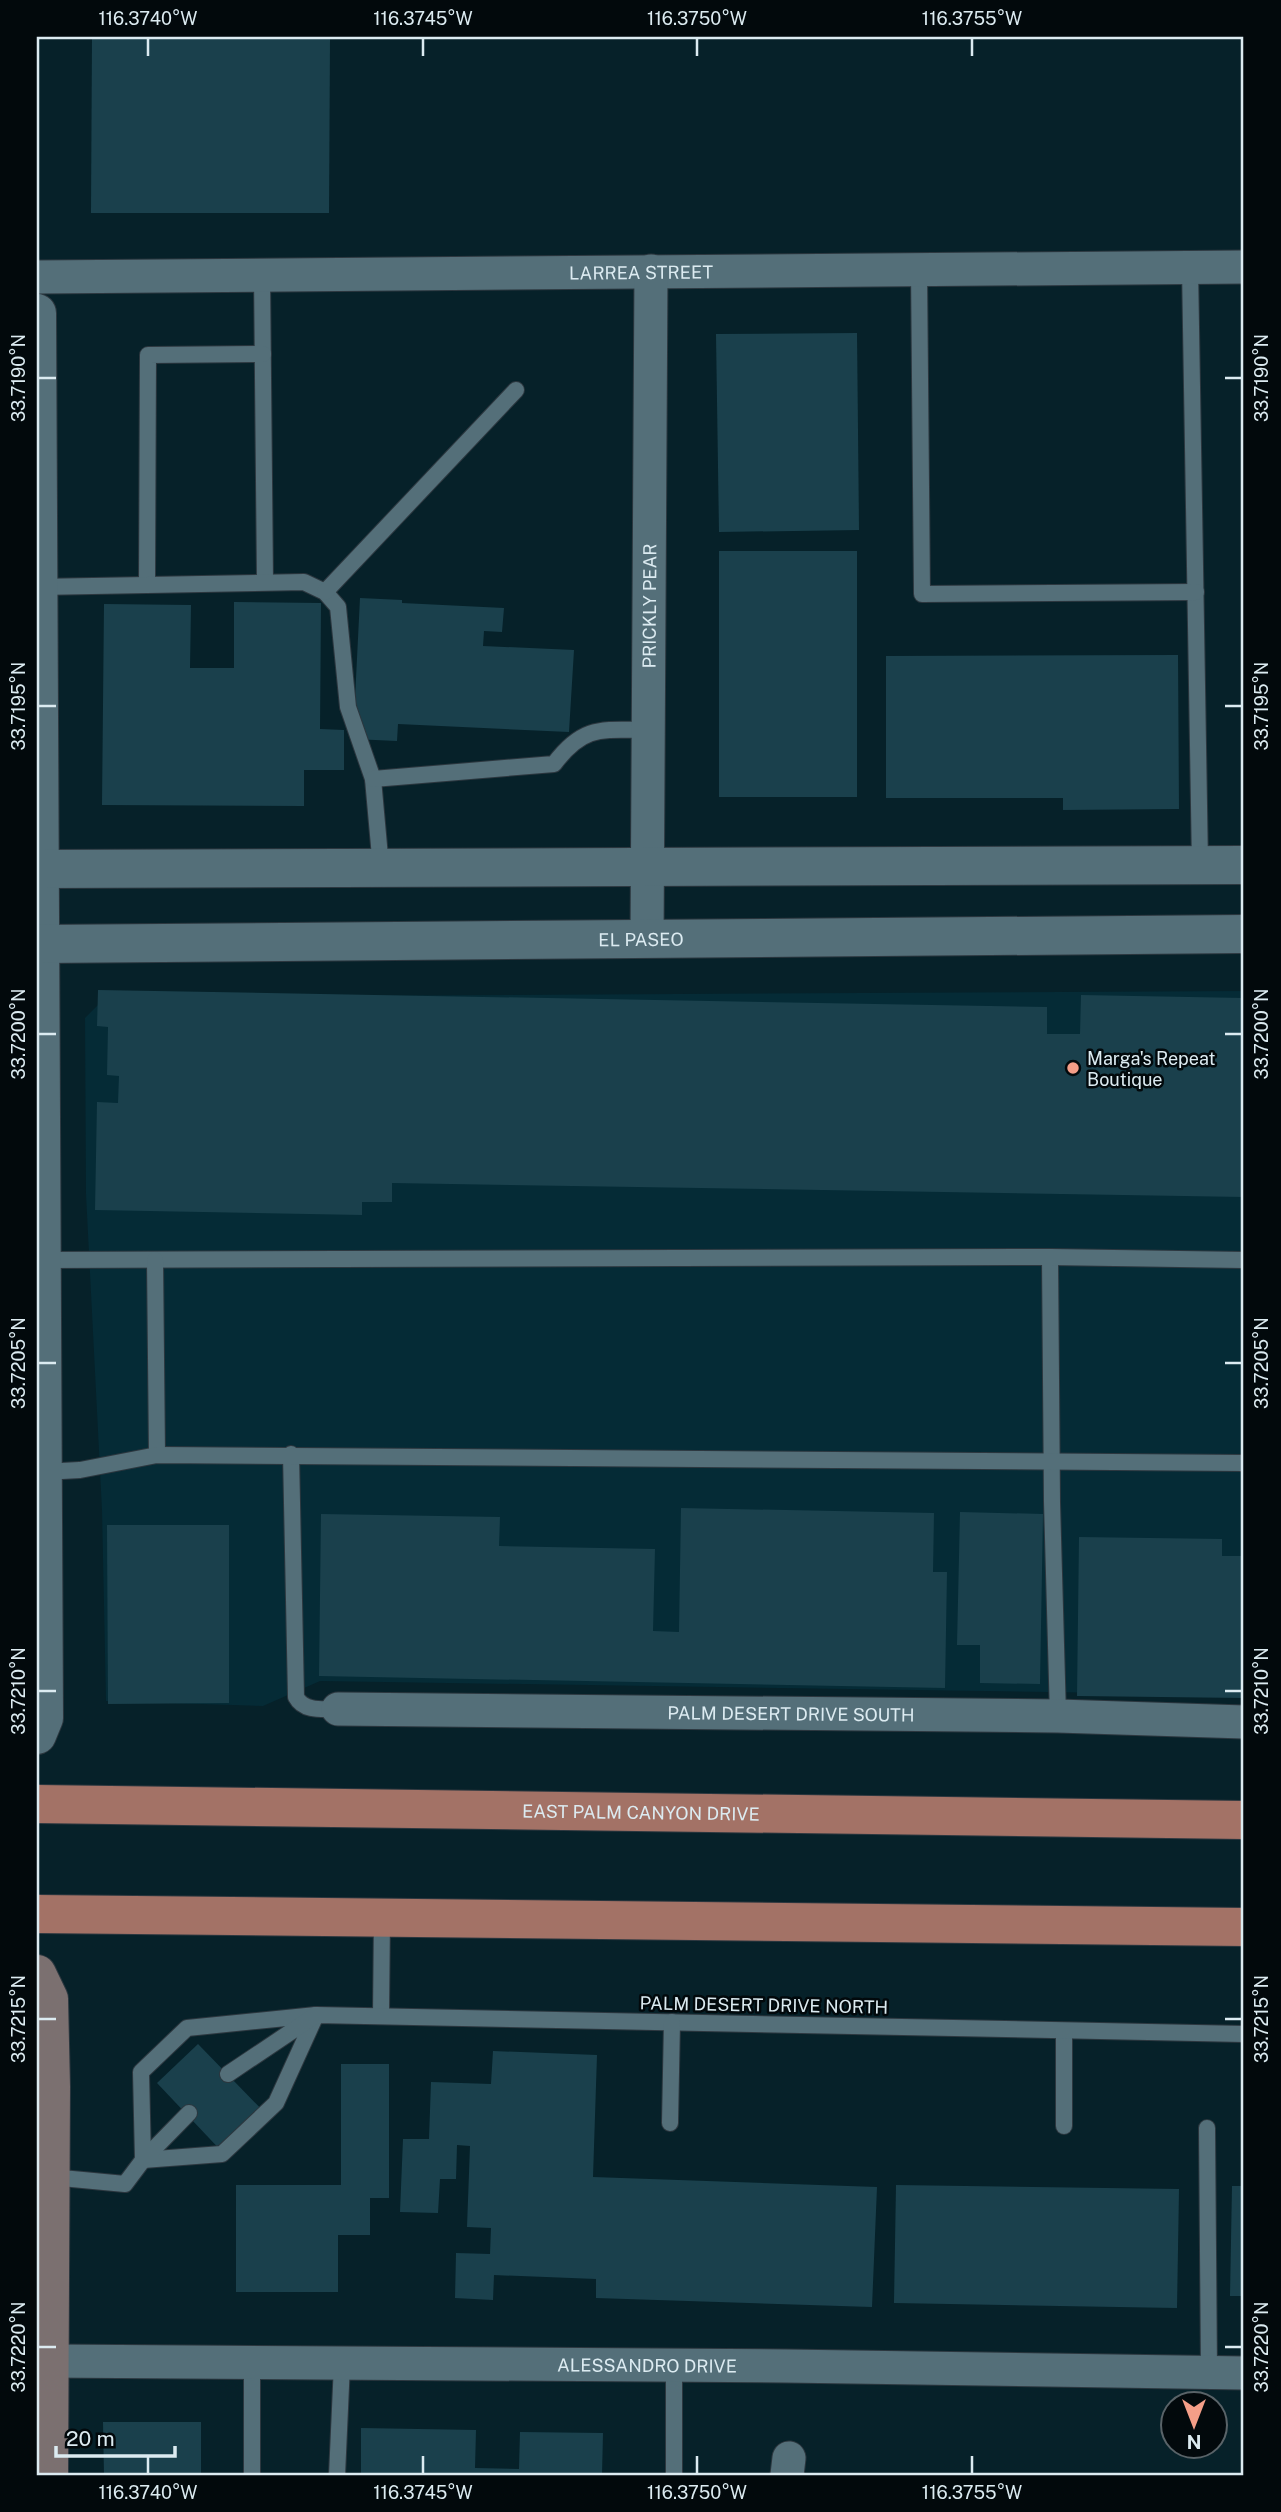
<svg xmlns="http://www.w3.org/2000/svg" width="1281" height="2512" viewBox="0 0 1281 2512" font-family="'Public Sans',sans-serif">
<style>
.built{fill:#052b36}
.building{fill:#1a404c}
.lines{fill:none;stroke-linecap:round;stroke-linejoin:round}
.service-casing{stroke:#2c373f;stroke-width:18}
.minor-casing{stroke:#2c373f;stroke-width:35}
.tertiary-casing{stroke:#2c373f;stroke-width:40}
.secondary-casing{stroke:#2c373f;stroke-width:40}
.primary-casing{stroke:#2c373f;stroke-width:40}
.service{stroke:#546f79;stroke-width:16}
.minor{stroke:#546f79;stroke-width:33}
.tertiary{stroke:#546f79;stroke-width:38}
.secondary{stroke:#7b7070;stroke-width:38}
.primary{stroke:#a37266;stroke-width:38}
.ticks{fill:none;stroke:#dcebf1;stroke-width:2.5}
.poi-dot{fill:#f49e88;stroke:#02090c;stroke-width:2.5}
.labels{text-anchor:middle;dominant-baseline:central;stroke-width:5;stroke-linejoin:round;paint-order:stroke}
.street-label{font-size:18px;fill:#dcebf1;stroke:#02090c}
.poi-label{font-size:18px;fill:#dcebf1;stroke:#02090c;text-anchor:start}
.neatline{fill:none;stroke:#dcebf1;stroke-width:2.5}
.ticks-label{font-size:18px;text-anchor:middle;fill:#dcebf1}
</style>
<rect width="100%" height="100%" fill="#062129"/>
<polygon class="built" points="1244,991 1244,1695 320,1681 263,1706 106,1701 102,1510 86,1194 85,1018 103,1000 118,997"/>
<g class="building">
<polygon points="92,37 330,37 329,213 91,213"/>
<polygon points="857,333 859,530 719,532 716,334"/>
<rect x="719" y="551" width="138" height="246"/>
<polygon points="360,598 402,600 402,603 504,608 502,632 484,631 483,646 574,650 569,732 398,724 397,741 353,739"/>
<polygon points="234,602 321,603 320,729 344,730 344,770 304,770 304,806 102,805 104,604 191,605 190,668 234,668"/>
<polygon points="1178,655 1179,809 1063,810 1063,798 886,798 886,656"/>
<polygon points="98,990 1047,1007 1047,1034 1080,1034 1081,995 1244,998 1244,1197 392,1183 392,1202 362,1202 362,1215 95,1210 97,1102 118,1103 119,1076 107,1075 108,1027 97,1026"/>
<polygon points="681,1508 934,1513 933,1572 947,1572 945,1688 319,1676 321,1514 500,1517 499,1546 655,1549 653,1631 679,1632"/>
<polygon points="960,1512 1043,1514 1040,1684 980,1683 980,1645 957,1645"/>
<polygon points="107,1525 229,1525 229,1703 108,1704"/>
<polygon points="1079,1537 1222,1539 1222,1556 1244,1556 1244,1698 1077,1696"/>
<polygon points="198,2044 268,2116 226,2156 157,2083"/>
<polygon points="493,2051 597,2055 593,2177 877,2187 872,2307 596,2298 596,2279 494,2275 493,2300 455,2298 456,2253 490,2254 491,2228 467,2227 470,2146 457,2145 456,2179 440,2179 438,2213 400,2212 403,2139 429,2139 431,2082 491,2084"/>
<polygon points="341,2064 389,2064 389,2198 370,2198 370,2235 338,2235 338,2292 236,2292 236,2185 341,2185"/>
<polygon points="896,2185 1179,2189 1177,2308 894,2303"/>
<polygon points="1232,2186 1244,2186 1244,2296 1230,2296"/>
<polygon points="103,2422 201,2422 201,2475 104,2475"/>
<polygon points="361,2428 476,2430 475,2468 519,2469 520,2432 603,2433 602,2475 361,2475"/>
</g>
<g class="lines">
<defs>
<g id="service">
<polyline points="1190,267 1200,865"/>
<polyline points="919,269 922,594 1196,592"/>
<polyline points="262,275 265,582"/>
<polyline points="147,584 148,355 263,354"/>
<polyline points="38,587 304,582 325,592 338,607 348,707 373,779 381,868"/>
<polyline points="325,592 516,390"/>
<path d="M373,779L554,764C584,724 603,730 648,730"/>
<polyline points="1050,1257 1052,1502 1058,1716"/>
<polyline points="39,1260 1050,1257 1244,1260"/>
<polyline points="155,1260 157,1455"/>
<path d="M291,1454L296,1697C304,1712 323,1709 338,1709"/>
<polyline points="43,1472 80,1470 157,1455 1244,1463"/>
<polygon points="316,2015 276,2103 222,2154 143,2160 141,2072 187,2028"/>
<polyline points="381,2015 382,1917"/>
<polyline points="1064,2031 1064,2126"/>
<polyline points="228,2074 316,2015 1244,2034"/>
<polyline points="670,2123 672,2022"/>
<polyline points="1207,2128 1209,2372"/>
<polyline points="51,2177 125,2184 143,2160 189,2113"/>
<polyline points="252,2363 252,2475"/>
<polyline points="674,2366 674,2475"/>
<polyline points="337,2475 342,2364"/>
</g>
<g id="minor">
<path id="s1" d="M37,277L1244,267"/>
<path id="s2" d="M647,940L651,271"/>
<path id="s3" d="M338,1709L1058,1716L1244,1722"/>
<path id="s4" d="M50,2361L786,2366L1244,2373"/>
<polyline points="787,2475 789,2458"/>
</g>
<g id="tertiary">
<polyline points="37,313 44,1718 37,1735"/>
<polyline points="37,869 1244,865"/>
<path id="s5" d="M37,944L1244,934"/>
</g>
<polyline id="secondary" points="37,1974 49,1999 51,2087 49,2475"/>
<g id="primary">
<path id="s6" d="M37,1804L1244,1820"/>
<polyline points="37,1914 1244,1927"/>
</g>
</defs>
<use href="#service" class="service-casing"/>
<use href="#minor" class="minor-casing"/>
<use href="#tertiary" class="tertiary-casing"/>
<use href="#secondary" class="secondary-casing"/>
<use href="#primary" class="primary-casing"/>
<use href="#service" class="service"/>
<use href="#minor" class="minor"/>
<use href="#tertiary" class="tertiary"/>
<use href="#secondary" class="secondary"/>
<use href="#primary" class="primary"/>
</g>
<path class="ticks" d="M148,38V56M423,38V56M697,38V56M972,38V56M38,378H56M1225,378H1242M38,706H56M1225,706H1242M38,1034H56M1225,1034H1242M38,1363H56M1225,1363H1242M38,1691H56M1225,1691H1242M38,2019H56M1225,2019H1242M38,2347H56M1225,2347H1242M148,2456V2474M423,2456V2474M697,2456V2474M972,2456V2474"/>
<circle class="poi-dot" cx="1073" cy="1068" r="7"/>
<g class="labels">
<g class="street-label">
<text stroke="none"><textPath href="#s1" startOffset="604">LARREA STREET</textPath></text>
<text stroke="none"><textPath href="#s2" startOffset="334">PRICKLY PEAR</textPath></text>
<text stroke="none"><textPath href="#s5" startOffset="604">EL PASEO</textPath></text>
<text stroke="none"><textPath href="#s3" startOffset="453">PALM DESERT DRIVE SOUTH</textPath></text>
<text stroke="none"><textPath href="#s6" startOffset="604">EAST PALM CANYON DRIVE</textPath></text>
<text transform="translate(764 2005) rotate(1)">PALM DESERT DRIVE NORTH</text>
<text stroke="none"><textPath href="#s4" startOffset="597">ALESSANDRO DRIVE</textPath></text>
</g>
<g class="poi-label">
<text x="1087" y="1058">Marga's Repeat<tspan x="1087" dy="21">Boutique</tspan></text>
</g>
</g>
<rect width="1281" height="2512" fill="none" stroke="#02090c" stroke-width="77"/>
<g transform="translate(1194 2425) rotate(180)"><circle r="33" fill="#02090c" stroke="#596368" stroke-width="2"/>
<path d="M0-5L12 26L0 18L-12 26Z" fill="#f49e88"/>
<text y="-10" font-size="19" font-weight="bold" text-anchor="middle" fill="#dcebf1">N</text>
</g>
<path d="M56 2446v10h119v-10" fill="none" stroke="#dcebf1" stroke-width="3.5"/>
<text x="66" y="2446" font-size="21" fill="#dcebf1" stroke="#02090c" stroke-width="5" paint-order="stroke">20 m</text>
<rect x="38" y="38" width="1204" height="2436" class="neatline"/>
<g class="ticks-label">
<text x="148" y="25">116.3740°W</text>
<text x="423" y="25">116.3745°W</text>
<text x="697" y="25">116.3750°W</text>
<text x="972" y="25">116.3755°W</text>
<text transform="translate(1262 378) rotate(-90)" y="6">33.7190°N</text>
<text transform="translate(19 378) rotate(-90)" y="6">33.7190°N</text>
<text transform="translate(1262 706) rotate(-90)" y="6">33.7195°N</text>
<text transform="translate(19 706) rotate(-90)" y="6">33.7195°N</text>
<text transform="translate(19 1034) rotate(-90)" y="6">33.7200°N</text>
<text transform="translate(1262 1034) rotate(-90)" y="6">33.7200°N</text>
<text transform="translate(19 1363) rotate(-90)" y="6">33.7205°N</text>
<text transform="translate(1262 1363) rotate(-90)" y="6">33.7205°N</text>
<text transform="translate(19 1691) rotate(-90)" y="6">33.7210°N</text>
<text transform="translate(1262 1691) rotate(-90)" y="6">33.7210°N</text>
<text transform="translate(1262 2019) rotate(-90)" y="6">33.7215°N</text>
<text transform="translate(19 2019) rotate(-90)" y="6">33.7215°N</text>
<text transform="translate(1262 2347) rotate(-90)" y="6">33.7220°N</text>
<text transform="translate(19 2347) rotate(-90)" y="6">33.7220°N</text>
<text x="148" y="2499">116.3740°W</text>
<text x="423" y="2499">116.3745°W</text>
<text x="697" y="2499">116.3750°W</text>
<text x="972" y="2499">116.3755°W</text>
</g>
</svg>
